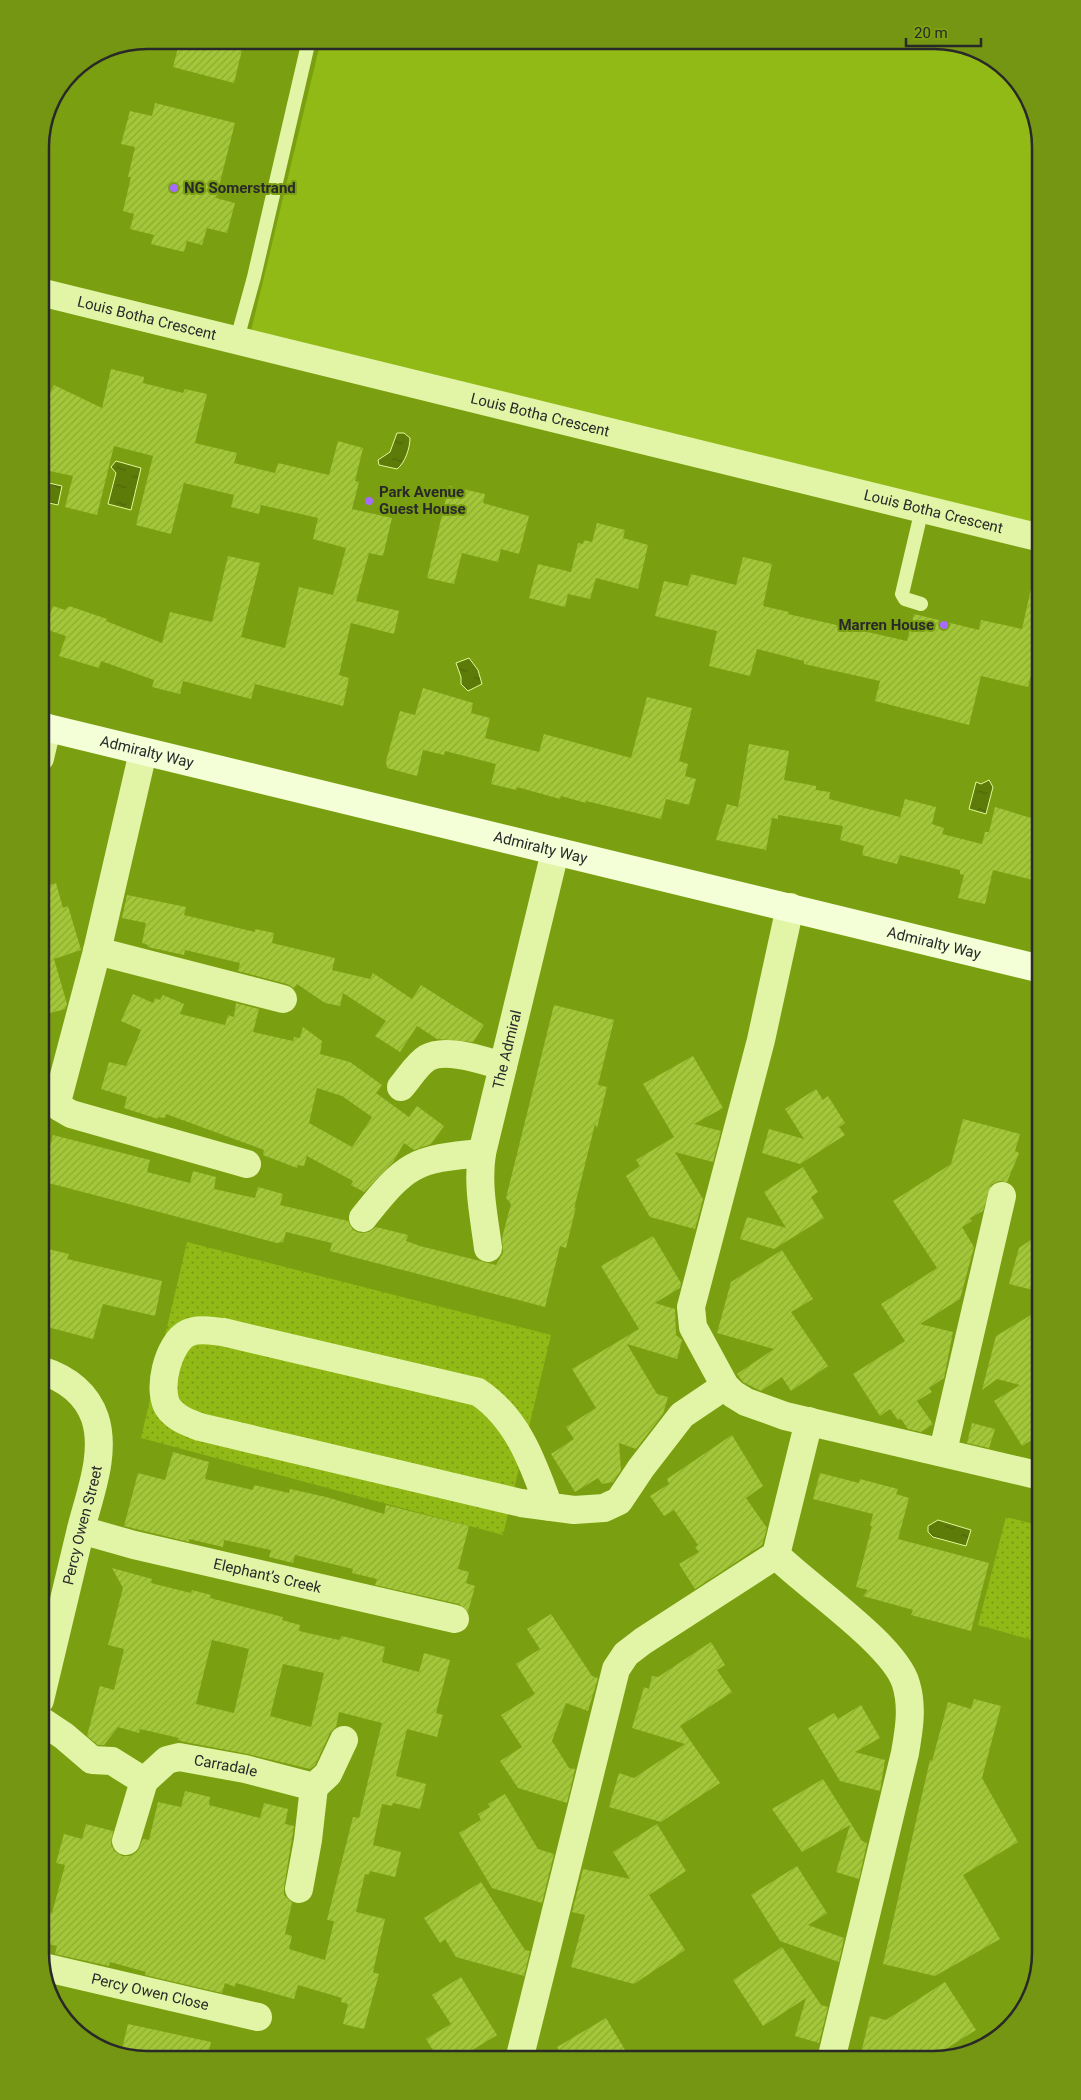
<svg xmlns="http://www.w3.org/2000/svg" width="1081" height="2100" viewBox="0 0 1081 2100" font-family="Roboto,sans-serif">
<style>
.grass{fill:url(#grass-dots)}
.park{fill:#92ba17}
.water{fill:url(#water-ripples);stroke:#e2f999}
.building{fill:url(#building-hatch);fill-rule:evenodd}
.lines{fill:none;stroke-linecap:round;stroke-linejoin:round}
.lane{stroke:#e2f5a7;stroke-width:14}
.street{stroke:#e2f5a7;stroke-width:28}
.secondary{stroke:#f4fed7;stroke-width:28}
.poi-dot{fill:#a76bff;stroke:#7a9f10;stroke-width:2}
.labels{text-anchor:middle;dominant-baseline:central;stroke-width:4;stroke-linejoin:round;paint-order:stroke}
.poi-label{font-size:15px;font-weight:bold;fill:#292929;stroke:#7a9f10;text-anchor:start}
.street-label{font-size:15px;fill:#292929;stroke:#7a9f10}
.rim{fill:none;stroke:#292929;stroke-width:2.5}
</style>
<defs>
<pattern id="grass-dots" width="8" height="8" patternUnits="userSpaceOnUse" patternTransform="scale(1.25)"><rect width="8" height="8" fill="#92ba17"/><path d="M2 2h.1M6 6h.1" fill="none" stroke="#779715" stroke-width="1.8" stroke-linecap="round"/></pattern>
<pattern id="water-ripples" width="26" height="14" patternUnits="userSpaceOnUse" patternTransform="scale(1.25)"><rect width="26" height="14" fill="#5d7b09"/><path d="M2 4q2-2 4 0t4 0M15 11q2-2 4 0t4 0" fill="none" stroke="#4d650a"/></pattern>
<pattern id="building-hatch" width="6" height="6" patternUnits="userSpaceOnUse" patternTransform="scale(1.25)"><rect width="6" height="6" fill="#a3c739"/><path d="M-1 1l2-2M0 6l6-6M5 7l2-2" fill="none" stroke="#8cab32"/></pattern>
</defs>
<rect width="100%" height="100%" fill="#7a9f10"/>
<g class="grass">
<polygon points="187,1242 551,1335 503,1535 141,1438"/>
<polygon points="1006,1517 1041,1526 1041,1607 1032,1640 978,1625"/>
</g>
<polygon class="park" points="321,40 941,40 999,62 1033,106 1041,147 1041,524 251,331"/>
<g class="water">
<path d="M397,433H404L410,438C410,448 405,463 397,469L379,465L378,460L390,452Z"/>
<polygon points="116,461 141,468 131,510 108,504 116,473 111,467"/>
<polygon points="40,481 62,486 58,505 40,501"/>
<polygon points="469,658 478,670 482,684 468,691 461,684 461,677 456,663"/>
<polygon points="989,780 993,787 986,814 969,809 976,782 981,784"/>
<polygon points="938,1520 971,1530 966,1546 933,1537 928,1532 928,1526"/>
</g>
<g class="building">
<polygon points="180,40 203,40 242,50 234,83 173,67"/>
<polygon points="155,103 235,123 216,198 235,203 227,233 207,228 202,245 187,241 184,252 151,244 154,235 130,229 134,214 123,211 131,177 128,177 135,147 121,144 130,111 152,116"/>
<polygon points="111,369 144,377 143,383 183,393 185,389 207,394 195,443 237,453 234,463 275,473 278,463 329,475 338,441 363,448 355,481 359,482 352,509 392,518 383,556 369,553 356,601 399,611 394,634 351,623 339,675 349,678 343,706 255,684 251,699 183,681 180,694 152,687 154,680 101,661 99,668 59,656 66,636 45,629 53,606 65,610 69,606 107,619 106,621 162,643 170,612 212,622 228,556 260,563 241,637 285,648 299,587 333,595 346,548 313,539 318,518 261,505 259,514 231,507 234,495 184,483 171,534 136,525 153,456 114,446 97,515 65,507 73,476 40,469 40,394 48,397 54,385 102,408"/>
<polygon points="449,486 485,494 483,503 529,516 519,554 501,549 498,562 462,553 454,584 427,578"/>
<polygon points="597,523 625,530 623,538 648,545 638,589 596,578 590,599 568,594 565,607 529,598 538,564 571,572 578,543 583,544 584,540 592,542"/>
<polygon points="743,557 772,564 763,606 789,612 788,614 907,641 914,614 979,630 981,620 1022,629 1033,580 1041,581 1041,663 1034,661 1028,687 981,676 969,725 875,701 880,681 804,664 804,661 757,649 750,676 709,666 717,631 655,616 664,581 688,586 691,574 736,585"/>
<polygon points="423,688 473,703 471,713 490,718 485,738 539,752 544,734 631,758 647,697 692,708 679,761 688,764 685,776 696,779 689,805 666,799 661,819 586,801 586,803 561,796 560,799 517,787 516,790 491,784 496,764 445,751 444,755 423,750 417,776 387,768 386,761 400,711 415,715"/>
<polygon points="749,744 789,751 784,780 816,786 816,790 830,792 829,799 900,817 905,799 936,807 932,824 944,828 942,834 982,844 985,832 989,832 995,807 1041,821 1041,882 993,870 985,904 958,898 964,875 960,874 960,870 900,855 897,864 862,855 864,846 840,840 843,826 778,815 778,819 772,818 766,850 716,840 727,804 738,807"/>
<polygon points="56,883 63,908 68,906 81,950 54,959 67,1004 65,1009 40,1016 40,888"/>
<polygon points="127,895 186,907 184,915 255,932 255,929 274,933 272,943 335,958 332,970 370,979 373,973 412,999 421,985 484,1025 473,1042 437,1039 417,1026 400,1052 375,1036 386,1021 343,993 340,1006 325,1003 297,984 294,988 287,984 238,971 240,963 185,950 184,955 148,947 148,945 142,943 146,923 122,918"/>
<path d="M133,994L153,1003L155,998L160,1000L163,995L184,1004L180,1014L225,1025L228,1015L234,1017L236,1003L259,1009L253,1032L293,1041L294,1037L300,1038L303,1027L322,1041L320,1054L350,1062L382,1085L376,1093L409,1117L417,1106L444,1126L431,1144L414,1150L404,1143L393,1162L364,1192L351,1185L353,1181L307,1156L304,1166L298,1165L297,1168L263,1155L264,1150L166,1114L165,1118L158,1117V1119L124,1108L127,1097L101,1089L109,1062L126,1066L141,1030L121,1021ZM317,1088L342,1096L372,1117L352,1147L309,1123Z"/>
<polygon points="554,1005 614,1020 598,1085 607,1087 597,1128 595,1124 574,1209 576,1207 566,1248 560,1246 545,1307 330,1251 332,1243 286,1232 283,1242 277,1243 41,1181 53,1135 150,1160 147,1172 190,1183 193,1171 216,1177 214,1189 255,1198 258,1187 283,1194 280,1205 348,1221 353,1230 360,1233 369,1232 376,1227 408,1235 406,1241 420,1246 496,1265 503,1253 502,1238 511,1204 506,1198"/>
<polygon points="693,1056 723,1108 694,1124 721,1131 713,1162 675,1152 703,1199 695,1229 650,1217 626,1176 640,1166 636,1160 674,1137 643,1084"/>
<polygon points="816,1089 823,1100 828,1096 845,1123 839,1127 845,1135 800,1164 762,1153 769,1129 804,1139 785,1109"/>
<polygon points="963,1119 1020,1134 1015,1151 1019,1153 1007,1182 998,1181 991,1185 983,1211 970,1218 972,1221 962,1227 974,1247 960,1299 920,1324 953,1332 944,1378 929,1388 932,1392 917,1401 933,1424 921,1432 908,1429 901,1419 898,1420 890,1409 880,1416 853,1374 905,1341 881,1304 937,1268 893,1201 951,1164"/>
<polygon points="803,1167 818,1192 811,1197 824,1218 774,1249 740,1239 747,1217 786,1228 764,1192"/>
<polygon points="1041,1233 1041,1292 1009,1284 1019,1248"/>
<polygon points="653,1236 681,1283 680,1288 655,1303 675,1309 676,1335 682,1340 677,1359 627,1344 657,1394 668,1397 663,1414 636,1449 619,1443 621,1470 613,1482 602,1484 598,1478 575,1492 551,1454 574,1439 566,1427 596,1408 572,1369 639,1329 601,1266"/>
<polygon points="48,1249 69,1254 67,1259 162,1281 155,1316 103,1304 93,1339 40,1325 40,1250 47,1252"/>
<polygon points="782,1250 813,1299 791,1312 828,1366 791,1391 782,1377 761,1391 743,1382 737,1374 774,1349 717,1333 731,1282"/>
<polygon points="1041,1309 1041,1434 1022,1446 994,1401 1020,1385 997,1379 982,1390 996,1336"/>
<polygon points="972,1423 995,1429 989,1448 967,1443"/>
<polygon points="732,1435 763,1486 746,1498 767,1528 762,1545 695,1589 679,1564 699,1552 695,1547 698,1545 674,1510 664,1516 650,1496 669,1484 667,1479"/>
<polygon points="173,1452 209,1462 205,1479 253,1490 254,1485 289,1493 290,1489 326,1497 384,1514 386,1505 469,1526 458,1569 469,1572 466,1583 475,1586 468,1612 459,1604 375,1585 377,1579 352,1573 353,1569 295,1555 293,1563 269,1557 271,1550 224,1540 223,1547 189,1539 189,1542 124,1526 138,1473 165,1480"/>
<polygon points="820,1473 859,1483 860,1479 898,1489 896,1494 909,1498 898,1539 989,1563 971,1631 911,1615 913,1610 863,1596 868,1590 856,1587 872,1526 870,1526 873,1514 813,1499"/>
<path d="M112,1568L152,1579L151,1583L191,1593L192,1590L211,1595L210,1598L283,1617L282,1620L300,1625L299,1631L339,1640L342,1636L385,1647L382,1662L419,1672L424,1653L450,1660L436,1713L443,1715L437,1737L407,1729L396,1776L426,1784L420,1809L393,1803L392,1806L382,1804L373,1845L401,1852L395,1877L370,1871L369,1875L365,1874L356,1912L385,1919L373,1972L379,1974L364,2029L343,2024L348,2004L341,2002L342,1998L298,1985L294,1999L236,1983L235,1987L225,1983L222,1993L145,1975L146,1972L110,1962L109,1966L55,1954L57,1946L40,1942V1924L44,1911L52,1913L65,1865L56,1863L64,1834L82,1839L86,1824L113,1831L111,1844L114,1851L122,1856H130L137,1852L143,1839L149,1840L158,1802L181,1807L185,1791L210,1797L209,1805L260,1818L264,1803L288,1809L285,1824L294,1826L284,1887V1895L292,1903L285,1934L292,1936L289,1949L325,1960L334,1921L327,1920L336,1884L353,1817L359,1818L382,1723L339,1712L336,1727L330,1733L315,1765L310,1769L248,1754L185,1742L178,1740L179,1738L140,1729L139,1733L118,1727L104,1745H98L87,1736L100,1686L114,1690L124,1649L108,1645L123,1588ZM212,1640L249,1649L234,1713L196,1704ZM283,1664L324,1673L311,1727L270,1716Z"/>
<polygon points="551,1614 592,1676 598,1678 588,1711 566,1703 552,1741 569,1768 575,1769 567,1803 518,1788 500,1761 522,1747 501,1715 535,1694 516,1664 540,1649 527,1629"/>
<polygon points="711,1642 725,1665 717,1670 732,1692 680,1726 720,1783 661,1822 609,1807 619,1773 634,1778 685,1744 632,1728 644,1687 649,1689 652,1676 658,1677"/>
<polygon points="974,1699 1001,1706 982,1778 1018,1842 963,1875 1000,1939 935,1976 883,1964 930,1760 932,1761 948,1702 971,1709"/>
<polygon points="861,1705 880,1738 855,1752 885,1760 880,1791 840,1781 808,1728 834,1713 838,1719"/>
<polygon points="823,1779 862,1841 867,1843 859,1879 836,1872 850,1825 802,1852 772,1809"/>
<polygon points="505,1794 538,1849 554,1854 542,1903 492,1888 459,1833 481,1820 478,1814 490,1807 488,1804"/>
<polygon points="657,1824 686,1871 649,1895 685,1950 634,1984 571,1967 585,1915 572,1912 583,1869 630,1879 613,1852"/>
<polygon points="797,1866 827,1913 808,1925 844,1938 839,1962 780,1941 751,1895"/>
<polygon points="481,1882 525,1950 530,1951 524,1976 456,1957 445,1939 440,1943 424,1918"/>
<polygon points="782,1947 821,2005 828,2007 819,2043 795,2036 806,1998 763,2026 733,1980"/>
<polygon points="461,1977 497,2035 456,2060 439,2060 426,2039 451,2024 432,1995"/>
<polygon points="945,1982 976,2030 928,2060 890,2060 861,2053 870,2016 886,2020"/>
<polygon points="606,2018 631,2060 564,2060 557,2047"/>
<polygon points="128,2024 211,2042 207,2060 140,2060 121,2053"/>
</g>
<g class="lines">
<g class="lane">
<polyline points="237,339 254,277 309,40"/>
<polyline points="921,604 905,599 902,594 922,509"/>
</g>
<g class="street">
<path id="s1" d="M40,292L1041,538"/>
<polyline points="143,752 97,951 57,1102 59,1107 71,1114 247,1164"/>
<polyline points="40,758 47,728"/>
<polyline points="790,907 761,1040 691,1307 693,1327 725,1386 733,1394 746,1402 785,1416 1041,1476"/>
<polyline points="97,951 283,999"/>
<path d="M401,1087C409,1078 417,1064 427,1058C446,1047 484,1061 503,1066"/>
<path d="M363,1218C406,1164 413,1159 482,1153"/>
<path id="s2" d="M488,1248C484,1216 477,1186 482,1153L555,852"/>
<polyline points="943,1451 1002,1196"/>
<path d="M549,1507C533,1463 518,1419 478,1392L223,1332C212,1331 198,1328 188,1333C168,1342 155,1393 170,1410C178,1419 189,1423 200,1427L521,1503L574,1510L604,1508L619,1501L641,1468L682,1415L725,1386"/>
<path id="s3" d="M81,1530L134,1545L455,1619"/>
<path d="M776,1555C808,1587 895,1645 906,1684C913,1707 909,1730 905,1753L831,2060"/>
<path id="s4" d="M40,1700C53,1644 67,1589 80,1533C88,1498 107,1455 95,1418C86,1392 66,1378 40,1370"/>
<polyline points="40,1720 64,1736 92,1760 112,1761 144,1781 126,1841"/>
<path id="s5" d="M144,1781L167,1760L179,1757L245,1769L314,1787L308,1840L299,1889"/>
<polyline points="314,1787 328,1774 344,1740"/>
<path id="s6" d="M43,1967L258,2017"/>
<polyline points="519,2060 616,1669 626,1654 643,1641 776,1555 809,1421"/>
</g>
<path class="secondary" id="s7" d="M40,726L1041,969"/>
</g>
<g class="poi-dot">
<circle cx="174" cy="188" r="5"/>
<circle cx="369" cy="501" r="5"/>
<circle cx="944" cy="625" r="5"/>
</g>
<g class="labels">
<g class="poi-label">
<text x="184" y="188">NG Somerstrand</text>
<text x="379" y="492">Park Avenue<tspan x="379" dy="17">Guest House</tspan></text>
<text x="934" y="625" text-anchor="end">Marren House</text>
</g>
<g class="street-label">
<text stroke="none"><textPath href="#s1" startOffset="110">Louis Botha Crescent</textPath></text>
<text stroke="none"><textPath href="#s1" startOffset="515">Louis Botha Crescent</textPath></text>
<text stroke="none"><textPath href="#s1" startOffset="920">Louis Botha Crescent</textPath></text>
<text stroke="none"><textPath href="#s7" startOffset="110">Admiralty Way</textPath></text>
<text stroke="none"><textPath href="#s7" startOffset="515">Admiralty Way</textPath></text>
<text stroke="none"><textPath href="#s7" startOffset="920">Admiralty Way</textPath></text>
<text stroke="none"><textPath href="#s2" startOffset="202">The Admiral</textPath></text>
<text stroke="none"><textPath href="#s4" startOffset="180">Percy Owen Street</textPath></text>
<text stroke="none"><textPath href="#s3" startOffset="192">Elephant’s Creek</textPath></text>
<text stroke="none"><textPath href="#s5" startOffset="91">Carradale</textPath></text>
<text stroke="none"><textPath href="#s6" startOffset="110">Percy Owen Close</textPath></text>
</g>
</g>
<path d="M0 0H1081V2100H0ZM147 49H934A98 98 0 0 1 1032 147V1953A98 98 0 0 1 934 2051H147A98 98 0 0 1 49 1953V147A98 98 0 0 1 147 49Z" fill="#749612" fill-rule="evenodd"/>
<path class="rim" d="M147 49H934A98 98 0 0 1 1032 147V1953A98 98 0 0 1 934 2051H147A98 98 0 0 1 49 1953V147A98 98 0 0 1 147 49Z"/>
<path d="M906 38v8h75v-8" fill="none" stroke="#292929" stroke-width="2.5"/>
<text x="914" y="38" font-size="15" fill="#292929" stroke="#7a9f10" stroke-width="4" paint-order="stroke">20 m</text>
</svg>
